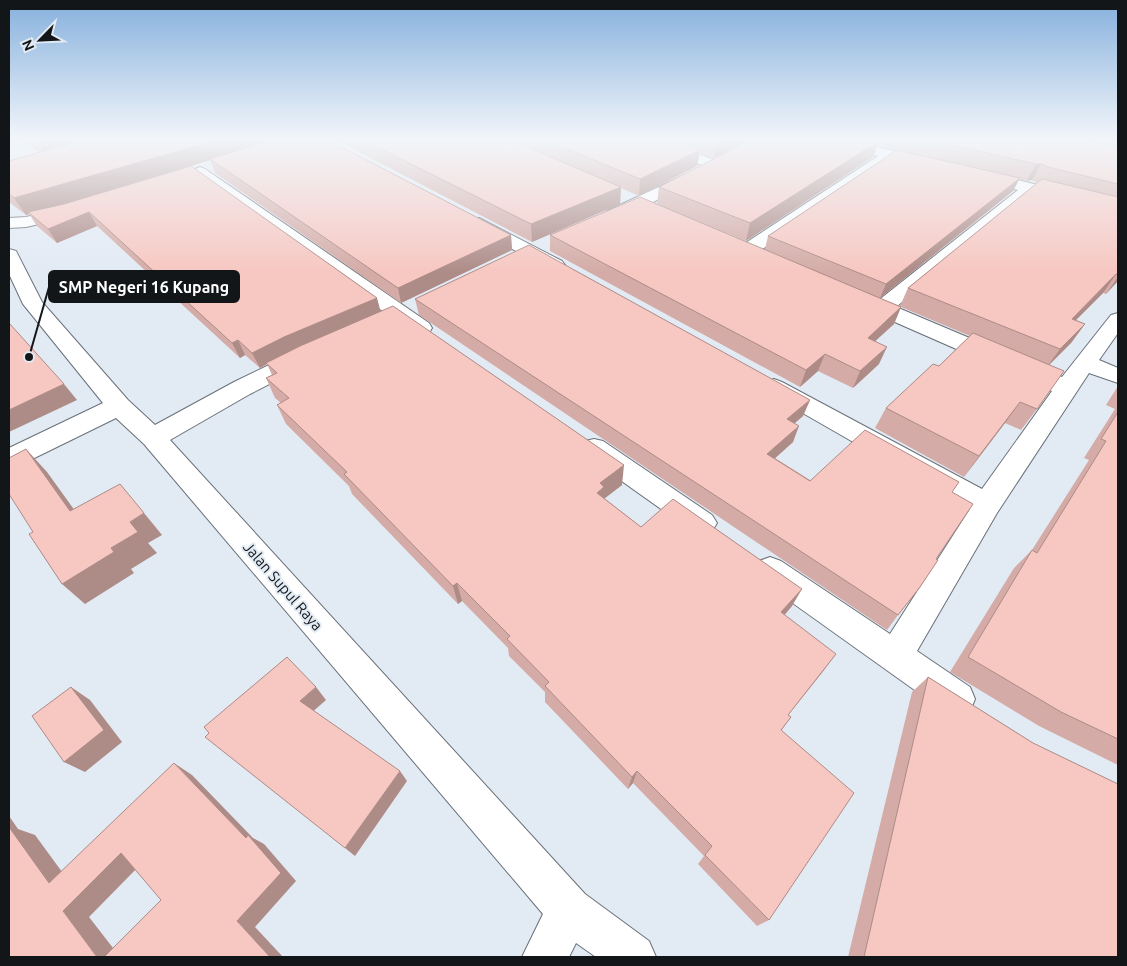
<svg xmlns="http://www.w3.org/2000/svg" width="1127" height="966" viewBox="0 0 1127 966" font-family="Ubuntu,sans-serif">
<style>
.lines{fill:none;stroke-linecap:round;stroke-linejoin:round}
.minor-casing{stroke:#697078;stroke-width:2}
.minor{fill:#fff;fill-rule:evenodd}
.wall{fill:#d4aba6;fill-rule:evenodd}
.shaded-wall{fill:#ad8b87}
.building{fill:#f7c7c1;stroke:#ad8b87}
.labels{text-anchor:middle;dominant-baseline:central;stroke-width:4;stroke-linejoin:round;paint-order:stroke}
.street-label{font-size:15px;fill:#131619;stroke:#e2eaf4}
.leader{fill:none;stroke:#131619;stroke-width:2}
.callout-dot{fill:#131619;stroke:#e2eaf4;stroke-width:2}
.callout{fill:#131619;stroke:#131619;stroke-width:2}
.callout-label{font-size:16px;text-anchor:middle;font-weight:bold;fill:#fff}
</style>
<rect width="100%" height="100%" fill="#e2eaf4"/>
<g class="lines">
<defs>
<g id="minor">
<polygon points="634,138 655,138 720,162 723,165 720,168 710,168 636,141"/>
<polygon points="814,138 840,138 933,160 936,163 933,166 928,168 893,159 755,254 748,256 741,254 739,250 741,246 878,156 816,141"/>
<polygon points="200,167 205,169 429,323 432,328 429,333 421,334 413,333 195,175 192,172 195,169"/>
<polygon points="982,171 1118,205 1118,215 1033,194 896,307 1062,377 1111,315 1118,313 1118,333 1099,360 1118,368 1118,383 1089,373 997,513 917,651 970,687 975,699 970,711 957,717 944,711 759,579 755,570 759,561 770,557 781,561 890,634 970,509 766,392 762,387 766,382 774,379 782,382 982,489 1052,391 856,305 853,301 856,297 863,295 879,300 1018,190 976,179 974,176 976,173"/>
<polygon points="691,172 697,174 699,177 697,180 619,219 613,220 607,219 604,215 607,211"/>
<polygon points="68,207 74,208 77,212 74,216 26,227 9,228 9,218 26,217"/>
<polygon points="479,218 562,261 565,265 562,269 555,271 548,269 473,227 470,223 473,219"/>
<polygon points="9,249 16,251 18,255 42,302 128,400 155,425 234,382 296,352 304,350 312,352 315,357 312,362 250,394 170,440 585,894 649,941 656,957 596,957 576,943 569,957 522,957 543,914 144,444 116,418 18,466 9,469 9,448 103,403 23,304 9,274"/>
<polygon points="594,439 603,441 712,515 717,523 712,531 702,535 692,531 585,455 581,448 585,441"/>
</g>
</defs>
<use href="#minor" class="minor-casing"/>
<use href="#minor" class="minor"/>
</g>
<g class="wall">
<polygon points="20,138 324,138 511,235 512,250 401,303 215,173 210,160 191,166 381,311 622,485 604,498 641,527 792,606 784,615 824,670 788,715 791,717 781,731 769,920 757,926 698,864 704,856 633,783 628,789 545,702 545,692 509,656 508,648 462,601 458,604 352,494 349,486 286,424 277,405 281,403 275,398 266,378 272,375 267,364 260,368 245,355 240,358 97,226 57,243 37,226 29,214 26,215 9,202 9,161 39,152"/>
<polygon points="332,138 753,138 714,158 700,153 697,166 639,196 621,188 620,204 532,242"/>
<path d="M755,138H1118V281L1106,294L1103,293L1076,320L1085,324L1071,343L1049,365L1037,409L1021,430L1005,423L964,477L875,428L886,408L939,366L970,336L901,307L894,324L875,341L879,364L853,388L818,371L800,387L550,251V235L765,249L768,236L897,150L877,145L873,157L746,241L657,204L659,187ZM1019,179L1027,181L1032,180L1037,183L908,288L900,306L880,298L1013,191Z"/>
<polygon points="415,299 810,400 803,416 795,423 793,442 775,458 936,559 898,615 887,630 419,315"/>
<polygon points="1118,386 1118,765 1039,726 950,672 1014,568 1032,550 1089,460 1084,458 1115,409 1106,405"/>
<polygon points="928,677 1033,743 1118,957 848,957 912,692"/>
</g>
<g class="shaded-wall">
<polygon points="41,138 109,138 45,156 36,140"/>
<polygon points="224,138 284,138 30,214 28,212 29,214 26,215 14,198"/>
<polygon points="724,138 753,138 714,158 717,142"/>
<polygon points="879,141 873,157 746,241 750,223"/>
<polygon points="700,150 697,166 639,196 640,179"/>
<polygon points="1036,164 1041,164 1032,180 1027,181"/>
<polygon points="1020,178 1013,191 880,298 886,284"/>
<polygon points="621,187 620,204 532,242 531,224"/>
<polygon points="89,212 97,226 57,243 48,229"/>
<polygon points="511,235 512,250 401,303 398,288"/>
<polygon points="1116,274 1103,293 1058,338 1072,319"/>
<polygon points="1118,277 1118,281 1106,294"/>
<polygon points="377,298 381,313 266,363 267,364 260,368 252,353 284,337"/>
<polygon points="901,307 894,324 860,355 868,338"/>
<polygon points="1085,324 1071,343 1046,368 1060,349"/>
<polygon points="238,340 245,355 240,358 232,343"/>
<polygon points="887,347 879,364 853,388 860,371"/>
<polygon points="825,354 818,371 800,387 806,370"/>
<polygon points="64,384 77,400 9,432 9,410"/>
<polygon points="810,400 803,416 781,435 787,419"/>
<polygon points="1020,402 1005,423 964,477 979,456"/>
<polygon points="799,426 793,442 762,470 767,454"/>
<polygon points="26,449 47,472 91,533 70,511"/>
<polygon points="624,465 622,485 604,499 597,493 600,483"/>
<polygon points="144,513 162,535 148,543 157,553 131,569 134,573 85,604 62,584 111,548 130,522"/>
<polygon points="457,583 462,601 458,604 453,586"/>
<polygon points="802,589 792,606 772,630 781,612"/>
<polygon points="836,654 824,670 777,729 788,715"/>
<polygon points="71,687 90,700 122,742 85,772 64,762"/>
<polygon points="316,687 326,700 310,714 300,701"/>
<polygon points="174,763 192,775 253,838 264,844 296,881 255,927 283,957 270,957 237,921 246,838"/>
<polygon points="400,771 407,781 355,856 345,848"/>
<polygon points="637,771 633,783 628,789 632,777"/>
<polygon points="9,816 18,829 35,835 76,891 49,883 9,837"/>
<polygon points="121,853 143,862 89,917 120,957 97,957 63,911"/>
</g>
<g class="building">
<polygon points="90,138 224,138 14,198 9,194 9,161"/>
<polygon points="279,138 324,138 511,235 398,288 210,159"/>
<polygon points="359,138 506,138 621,187 531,224"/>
<polygon points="541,138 668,138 700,150 640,179"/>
<polygon points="707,138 724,138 717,142"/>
<polygon points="755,138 868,138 879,141 750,223 659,187"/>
<polygon points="921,138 1075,138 1118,147 1118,184 1048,167 1041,164 1036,164"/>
<polygon points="897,150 1020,178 886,284 768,236"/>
<polygon points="191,166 377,298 284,337 252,353 238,340 232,343 89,212 48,229 28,212 64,204"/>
<polygon points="1042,179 1118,197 1118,275 1116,274 1072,319 1085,324 1060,349 908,288"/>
<polygon points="640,197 901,307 868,338 887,347 860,371 825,354 806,370 550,235"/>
<polygon points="529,245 810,400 787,419 799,426 767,454 810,481 865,430 959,482 952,492 973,504 936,559 938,560 920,587 898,615 415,299"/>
<polygon points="393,306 624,465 600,483 604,487 597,493 641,527 673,499 802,589 781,612 836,654 788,715 791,717 781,730 854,793 769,920 705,855 712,846 637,771 632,777 545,686 549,682 507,639 510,636 457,583 453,586 344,474 347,472 277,405 289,398 266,378 277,373 266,363 300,346"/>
<polygon points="9,323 64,384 9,410"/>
<polygon points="973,333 1064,371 1037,409 1020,402 979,456 886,408 933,364 939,366"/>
<polygon points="1118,412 1118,739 1061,712 968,657 1032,550 1037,553 1106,441 1101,439"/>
<polygon points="26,449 70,511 120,484 144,513 130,522 138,532 111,548 114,552 62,584 29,534 33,532 9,494 9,458"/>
<polygon points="287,657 316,687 300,701 400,771 345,848 205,737 209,733 204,727"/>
<polygon points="928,677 1033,743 1118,784 1118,957 864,957"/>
<polygon points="71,687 104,730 64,762 32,716"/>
<polygon points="174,763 246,838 248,835 281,873 237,921 270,957 104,957 161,900 121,853 63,911 97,957 9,957 9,827 49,883"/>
</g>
<linearGradient id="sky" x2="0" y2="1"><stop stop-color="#86b0dd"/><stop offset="0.51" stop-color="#f2f6fa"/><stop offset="1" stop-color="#f2f6fa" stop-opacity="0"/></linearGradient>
<rect width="1127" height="273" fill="url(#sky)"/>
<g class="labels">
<g class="street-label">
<text transform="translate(283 586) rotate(49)">Jalan Supul Raya</text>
</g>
</g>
<path class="leader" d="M29 357L49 287"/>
<circle class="callout-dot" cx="29" cy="357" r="5"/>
<rect class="callout" x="49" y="271" width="190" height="31" rx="5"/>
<g class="callout-label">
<text x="144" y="293">SMP Negeri 16 Kupang</text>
</g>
<rect width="1127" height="966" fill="none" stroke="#131619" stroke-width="20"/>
<g transform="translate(40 40) rotate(246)" stroke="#e2eaf4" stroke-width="4" paint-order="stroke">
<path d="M0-4L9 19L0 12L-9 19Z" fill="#131619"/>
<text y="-8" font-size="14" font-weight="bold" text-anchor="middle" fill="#131619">N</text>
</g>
</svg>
